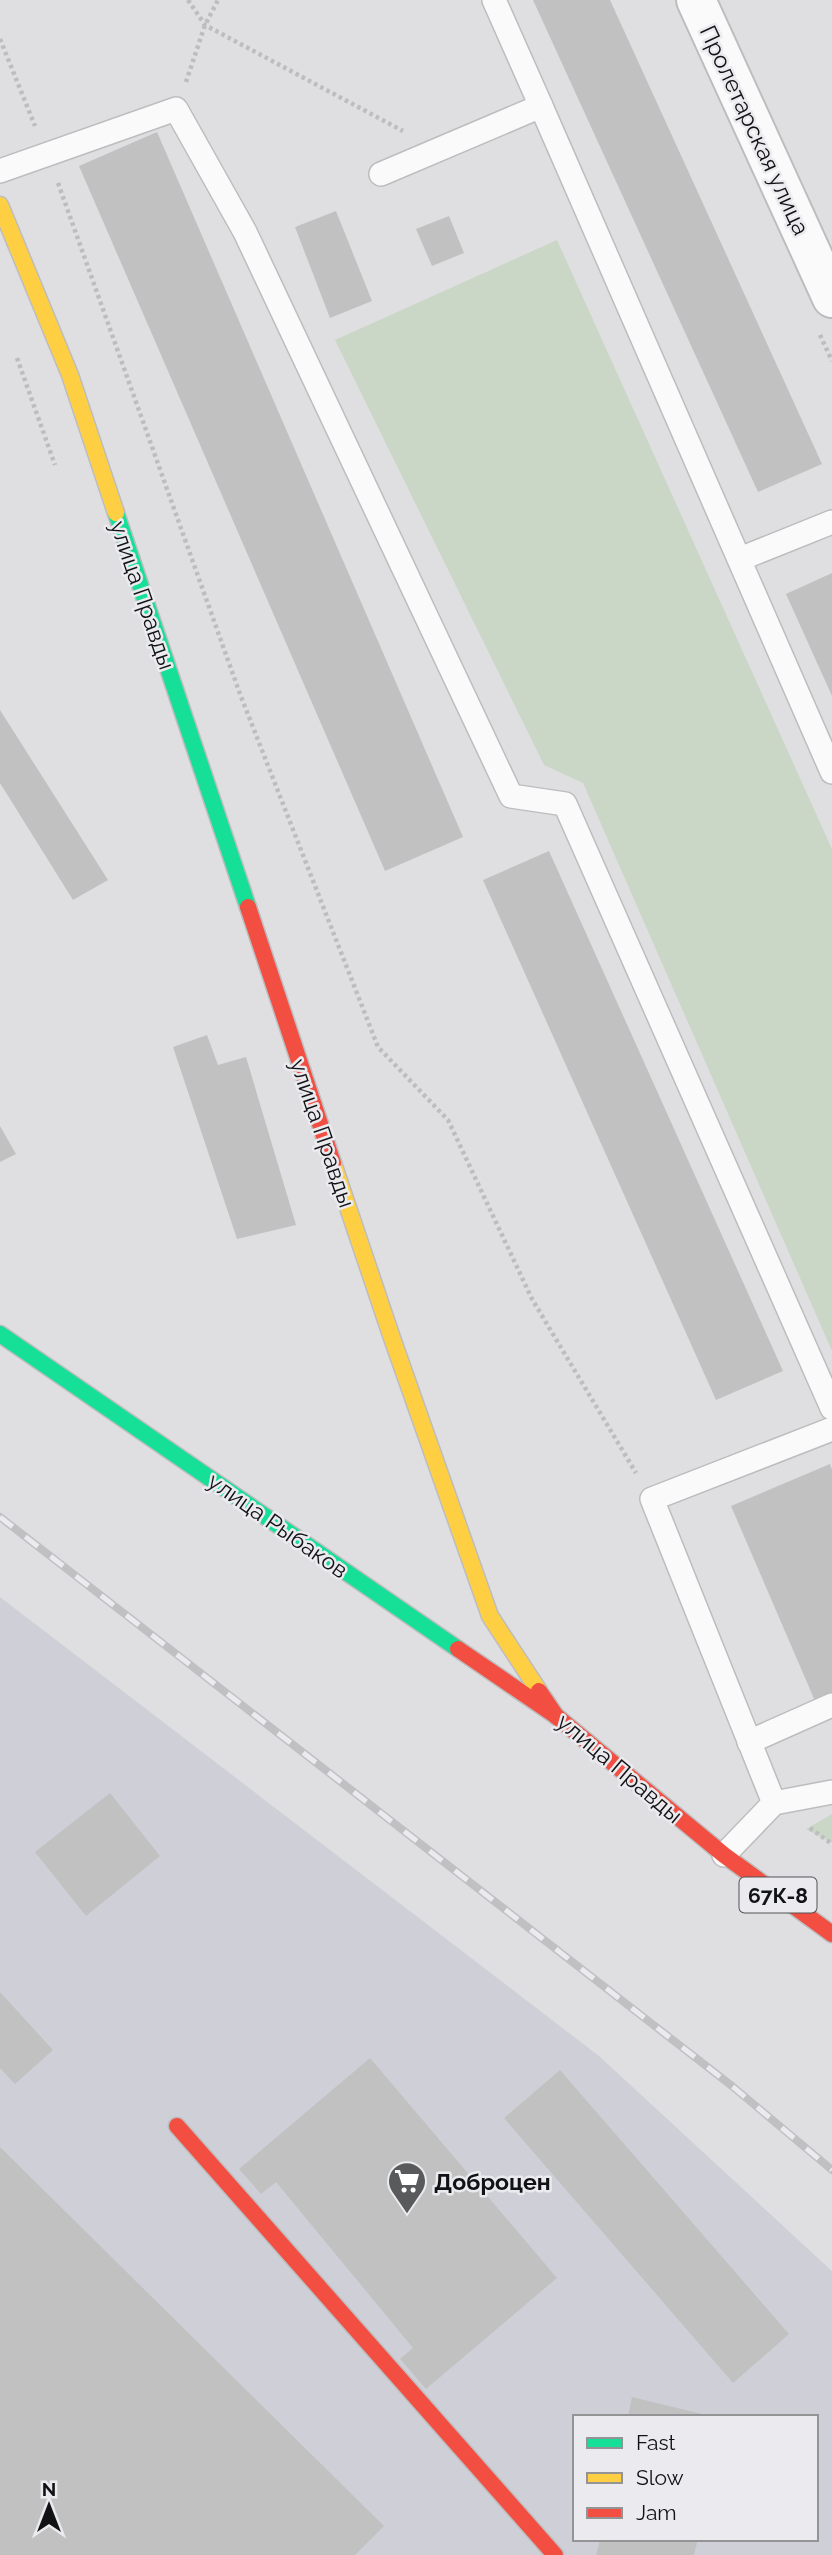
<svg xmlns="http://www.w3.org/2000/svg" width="832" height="2555" viewBox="0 0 832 2555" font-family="Raleway,sans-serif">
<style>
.built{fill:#cfd0d7;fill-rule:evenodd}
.green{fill:#cad7c7}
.building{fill:#c1c1c2}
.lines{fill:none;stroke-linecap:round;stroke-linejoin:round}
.lane-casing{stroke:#bdbdbf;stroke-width:26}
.street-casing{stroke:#bdbdbf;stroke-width:42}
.fast-casing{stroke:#bdbdbf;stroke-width:19}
.slow-casing{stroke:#bdbdbf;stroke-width:19}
.jam-casing{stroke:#bdbdbf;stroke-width:19}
.path{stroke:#bdbdbe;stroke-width:4.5;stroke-dasharray:3.5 3.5;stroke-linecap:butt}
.lane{stroke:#fafafa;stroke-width:23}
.street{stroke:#fafafa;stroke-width:38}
.fast{stroke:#16e098;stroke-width:16}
.slow{stroke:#ffcf43;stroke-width:16}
.jam{stroke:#f24e42;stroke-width:16}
.rail-casing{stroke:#c0c0c2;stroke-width:8}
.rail{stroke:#ebebef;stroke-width:5;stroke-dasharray:16;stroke-linecap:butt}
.labels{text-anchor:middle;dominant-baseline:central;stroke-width:5;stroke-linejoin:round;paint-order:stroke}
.shield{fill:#ebebef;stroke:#525355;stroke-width:2}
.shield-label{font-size:21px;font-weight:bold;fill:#111213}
.street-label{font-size:23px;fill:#111213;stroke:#ebebef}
.poi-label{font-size:23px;font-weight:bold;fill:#111213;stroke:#ebebef;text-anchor:start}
</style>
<rect width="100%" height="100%" fill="#dfdfe1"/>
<path class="built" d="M0,1597L599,2056L832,2271V2555H0ZM575,2417H816V2539H575Z"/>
<g class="green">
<polygon points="557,240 832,849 832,1351 583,783 544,765 335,340"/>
<polygon points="832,1814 832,1843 806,1829"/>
</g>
<g class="building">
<polygon points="533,0 610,0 822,464 758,492"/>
<polygon points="157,132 463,837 385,871 79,166"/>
<polygon points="336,211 372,301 330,318 295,227"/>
<polygon points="449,216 464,253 432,266 416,229"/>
<polygon points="832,573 832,696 786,594"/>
<polygon points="0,710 108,880 73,900 0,783"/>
<polygon points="549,851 783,1371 716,1400 483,880"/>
<polygon points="207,1035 218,1065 246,1057 296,1225 237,1239 173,1047"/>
<polygon points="0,1126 16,1154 0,1162"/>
<polygon points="830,1464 832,1470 832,1693 815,1701 731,1506"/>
<polygon points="110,1793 160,1856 86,1916 35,1852"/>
<polygon points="0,1992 53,2050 15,2084 0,2068"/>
<polygon points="370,2058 557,2278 426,2389 400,2359 413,2348 276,2182 261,2194 239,2169"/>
<polygon points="560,2070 789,2334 733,2383 504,2118"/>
<polygon points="0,2147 384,2526 355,2555 0,2555"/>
<polygon points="632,2397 710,2416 710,2417 628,2417"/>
<polygon points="600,2539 698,2539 694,2555 596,2555"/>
</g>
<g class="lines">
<defs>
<g id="lane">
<polyline points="541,106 832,772"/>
<polyline points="0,171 176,109 245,232 511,796 565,804 832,1408"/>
<polyline points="381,174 541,106 494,0"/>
<polyline points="740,559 832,522"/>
<polyline points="749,1742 832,1705"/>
<polyline points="774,1803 652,1499 832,1429"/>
<polyline points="724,1855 774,1803 832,1792"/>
</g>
<polyline id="street" points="696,0 832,298"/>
<g id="fast">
<polyline points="116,513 248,907"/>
<polyline points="0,1334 458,1649"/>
</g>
<g id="slow">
<polyline points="0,205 70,375 116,513"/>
<polyline points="333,1163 392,1338 490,1616 539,1691"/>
</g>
<g id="jam">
<polyline points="248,907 333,1163"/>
<polyline points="458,1649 556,1716"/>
<polyline points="539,1691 556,1716 724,1855 832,1934"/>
<polyline points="177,2126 555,2555"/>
</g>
</defs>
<use href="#lane" class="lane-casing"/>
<use href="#street" class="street-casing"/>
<use href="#fast" class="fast-casing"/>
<use href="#slow" class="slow-casing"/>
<use href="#jam" class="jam-casing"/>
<g class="path">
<polyline points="188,0 205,25 403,131"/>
<polyline points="0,39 35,126"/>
<polyline points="186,82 205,25 218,0"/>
<polyline points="58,183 240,694 378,1047 448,1120 532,1299 636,1473"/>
<polyline points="820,335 832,361"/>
<polyline points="17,358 55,465"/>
<polyline points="810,1828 832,1844"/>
</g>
<use href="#lane" class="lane"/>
<use href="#street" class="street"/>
<use href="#fast" class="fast"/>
<use href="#slow" class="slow"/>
<use href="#jam" class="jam"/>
<defs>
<polyline id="rail" points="0,1517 732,2086 832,2170"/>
</defs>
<use href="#rail" class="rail-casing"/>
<use href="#rail" class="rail"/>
</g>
<defs>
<symbol id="supermarket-pin" viewBox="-11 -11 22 30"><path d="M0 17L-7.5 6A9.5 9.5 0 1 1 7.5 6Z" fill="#595a5b" stroke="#ebebef"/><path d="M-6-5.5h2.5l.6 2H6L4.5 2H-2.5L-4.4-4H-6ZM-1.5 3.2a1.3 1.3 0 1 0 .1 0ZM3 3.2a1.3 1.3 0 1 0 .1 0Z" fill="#fff"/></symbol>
</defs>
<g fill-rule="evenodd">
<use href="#supermarket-pin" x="385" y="2159" width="44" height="60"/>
</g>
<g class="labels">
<rect class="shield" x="739.5" y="1877.5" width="77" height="35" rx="5"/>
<g class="shield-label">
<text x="778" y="1895">67К-8</text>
</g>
<g class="street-label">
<text transform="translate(755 130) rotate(65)">Пролетарская улица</text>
<text transform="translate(143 595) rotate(71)">улица Правды</text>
<text transform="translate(323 1133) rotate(71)">улица Правды</text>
<text transform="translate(278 1525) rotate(35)">улица Рыбаков</text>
<text transform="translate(620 1768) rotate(40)">улица Правды</text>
</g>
<g class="poi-label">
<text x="434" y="2181">Доброцен</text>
</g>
</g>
<rect x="573" y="2415" width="245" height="126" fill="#ebebef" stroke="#949497" stroke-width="2"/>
<rect x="587" y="2438" width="35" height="10" fill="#16e098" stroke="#949497" stroke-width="2"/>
<text x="636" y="2450" font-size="21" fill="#111213">Fast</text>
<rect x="587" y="2473" width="35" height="10" fill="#ffcf43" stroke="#949497" stroke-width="2"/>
<text x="636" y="2485" font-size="21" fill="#111213">Slow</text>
<rect x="587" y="2508" width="35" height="10" fill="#f24e42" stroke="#949497" stroke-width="2"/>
<text x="636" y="2520" font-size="21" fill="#111213">Jam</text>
<g transform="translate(49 2506)" stroke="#ebebef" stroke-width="5" paint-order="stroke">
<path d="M0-5L12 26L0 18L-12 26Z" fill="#111213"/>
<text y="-10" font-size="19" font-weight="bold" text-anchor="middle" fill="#111213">N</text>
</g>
</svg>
